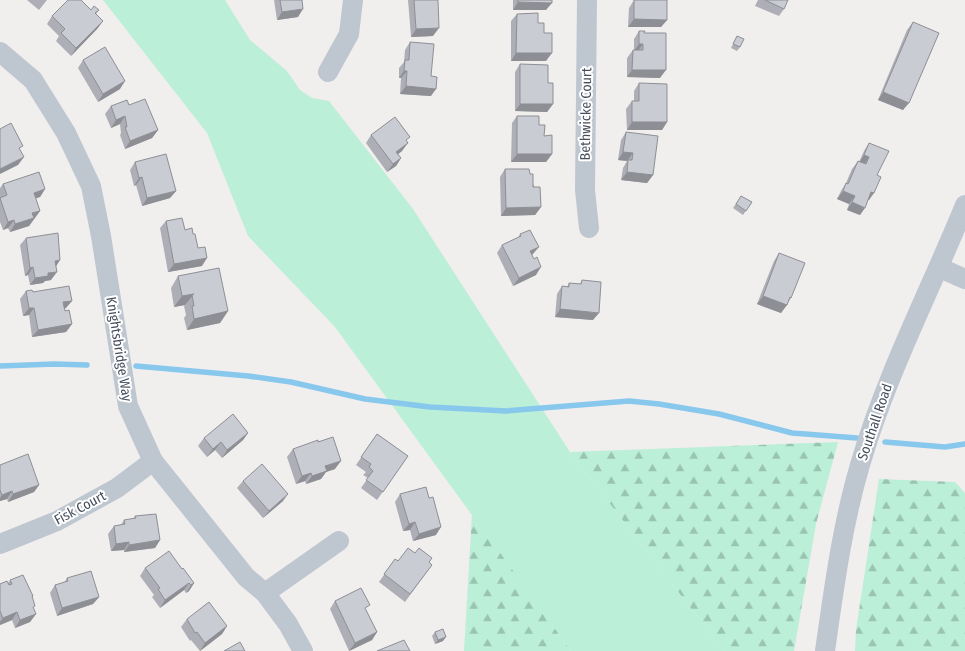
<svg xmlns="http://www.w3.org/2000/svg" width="965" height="651" viewBox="0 0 965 651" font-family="'Fira Sans Condensed',sans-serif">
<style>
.grass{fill:#bbefd8}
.forest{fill:url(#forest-firs)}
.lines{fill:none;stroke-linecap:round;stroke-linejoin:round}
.stream{stroke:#88c8ed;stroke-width:5.5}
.minor{stroke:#bec6d0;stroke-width:20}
.wall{fill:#aeafb6}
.shaded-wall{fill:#8d8f94}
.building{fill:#caccd4;stroke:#8d8f94}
.labels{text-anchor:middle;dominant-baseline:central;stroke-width:4;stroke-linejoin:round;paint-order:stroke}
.street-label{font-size:14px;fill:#464e5c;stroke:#fff}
</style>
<defs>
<pattern id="forest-firs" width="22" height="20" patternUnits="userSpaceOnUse" patternTransform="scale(1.25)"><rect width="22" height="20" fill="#bbefd8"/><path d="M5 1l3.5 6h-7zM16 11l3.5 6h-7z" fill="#9ac4b2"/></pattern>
</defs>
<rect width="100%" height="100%" fill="#f1eeee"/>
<polygon class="grass" points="103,0 225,0 250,40 287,71 300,90 312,98 329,101 413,209 570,452 724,651 571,651 335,327 248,236 207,133"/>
<g class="forest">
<polygon points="838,442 816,524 794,651 724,651 570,452"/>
<polygon points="879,479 955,482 965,493 965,651 855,651 856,630"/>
<polygon points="472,514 571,651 464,651"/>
</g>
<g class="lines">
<g class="stream">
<polyline points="0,366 55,364 87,365"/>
<polyline points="136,366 248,376 291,382 365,399 430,407 506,411 629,401 659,404 719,414 792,433 857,438"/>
<polyline points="885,442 945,447 965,444"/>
</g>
<g class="minor">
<polyline points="587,0 585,190 589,228"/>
<polyline points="0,52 33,80 66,133 91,186 101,236 128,406 153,461 246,577 265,593 288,624 303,651"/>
<polyline points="328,72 349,34 353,0"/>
<polyline points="940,268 965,279"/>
<polyline points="0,544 57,521 117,488 153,461"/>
<polyline points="265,593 339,541"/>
<path d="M825,651C834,588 842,526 860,465C886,375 930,291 965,205"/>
</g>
</g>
<g class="wall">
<polygon points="27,0 47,0 39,10"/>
<polygon points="274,0 302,0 298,17 277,20"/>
<polygon points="408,0 438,0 433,36 411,37"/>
<polygon points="513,0 552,0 546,10 513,10"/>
<polygon points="634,0 667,0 667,20 661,27 628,27 629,8"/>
<polygon points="758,0 788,0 784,9 779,16 755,6"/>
<polygon points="91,10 99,10 96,14 103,21 97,29 71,56 56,41 59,36 47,24 52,16"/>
<polygon points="517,14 538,23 544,33 546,61 511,61 511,21"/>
<polygon points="913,22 903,110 878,100 907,30"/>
<polygon points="639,31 644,33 660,78 627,77 627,58 633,50 634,50 634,39"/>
<polygon points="737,36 740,47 737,51 731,48"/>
<polygon points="410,42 431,76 431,96 400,94 401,78 399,78 399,68 404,62 405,50"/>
<polygon points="83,60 120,89 98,102 78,68"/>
<polygon points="520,64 548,83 553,104 547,112 515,111 515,72"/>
<polygon points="639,83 667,122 662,130 627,130 626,109 632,101 634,101 634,91"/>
<polygon points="129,105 158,130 152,138 125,149 120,135 121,133 120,124 111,128 105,114 111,106"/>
<polygon points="517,116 539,125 552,154 546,162 511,162 512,123"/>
<polygon points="626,132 653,175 647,183 621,180 623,168 627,161 618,160 621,140"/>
<polygon points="371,135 407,141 402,151 398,154 401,158 396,166 387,172 366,143"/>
<polygon points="869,143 877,175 869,200 868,200 860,215 847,210 849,204 837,199 841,191 846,183 852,169 858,161 859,162 864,151"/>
<polygon points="135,162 176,191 170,198 142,206 136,185 134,186 130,170"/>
<polygon points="505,169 530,174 541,207 535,215 501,216 500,177"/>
<polygon points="3,184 45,189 40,197 35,198 40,211 29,226 10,232 8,228 3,230 0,222 0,188"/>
<polygon points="741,196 752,202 743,215 733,208"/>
<polygon points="166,221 193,234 202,266 168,272 160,228"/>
<polygon points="520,234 533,254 532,255 536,275 513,286 497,253 502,245 518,238"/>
<polygon points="26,238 56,266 51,280 45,281 43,283 30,285 28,275 25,276 20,245"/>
<polygon points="779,253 791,298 781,313 757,304 774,261"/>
<polygon points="178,276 228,311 220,323 187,330 184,318 186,315 184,306 185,305 174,307 171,288"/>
<polygon points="582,280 593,320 555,317 557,294 562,286 567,287 569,283 580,284"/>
<polygon points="26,291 33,292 66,308 64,309 65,311 72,324 66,332 32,337 29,315 23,316 20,299"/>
<polygon points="248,433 243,440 222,458 215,450 207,457 198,446 204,438"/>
<polygon points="377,434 408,456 377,500 361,488 368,478 363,475 366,472 356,465"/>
<polygon points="293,449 335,469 326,472 321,479 306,484 305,481 296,484 287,457"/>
<polygon points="0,465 39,485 34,492 8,502 7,499 0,501"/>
<polygon points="243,481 283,501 263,518 237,488"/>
<polygon points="400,494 436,535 413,541 410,530 403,531 395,502"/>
<polygon points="135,516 160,540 155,548 124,552 124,550 111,551 108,534 114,526 121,525 124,520 133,519"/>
<polygon points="395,559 398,561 429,563 432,565 405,602 379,582"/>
<polygon points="145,568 182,569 194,583 189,591 186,593 184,590 160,608 152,597 154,595 140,576"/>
<polygon points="67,578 99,597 93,604 57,616 50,593 55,585 64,583"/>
<polygon points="10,580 33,596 32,597 33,608 36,614 30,622 15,628 12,620 0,625 0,584 8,583"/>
<polygon points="335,601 366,610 377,632 372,640 349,651 330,609"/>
<polygon points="187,619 227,626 222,634 200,651 191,640 190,641 181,627"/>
<polygon points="435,632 443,641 435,644 432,636"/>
</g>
<g class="shaded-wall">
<polygon points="518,2 552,3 546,10 513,10"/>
<polygon points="303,9 298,17 277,20 282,12"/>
<polygon points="634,19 667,20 661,27 628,27"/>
<polygon points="103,21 97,29 71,56 76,48"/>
<polygon points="439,28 433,36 411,37 416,29"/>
<polygon points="639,44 643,44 638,51 634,51"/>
<polygon points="516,53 552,53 546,61 511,61"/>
<polygon points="632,70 666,70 660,78 627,77"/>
<polygon points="404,71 407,71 401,78 399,78"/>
<polygon points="125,81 120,89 98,102 103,94"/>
<polygon points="406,86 436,89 431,96 400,94"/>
<polygon points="883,92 909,103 903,110 878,100"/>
<polygon points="520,104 553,104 547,112 515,111"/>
<polygon points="125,116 120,124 111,128 116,120"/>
<polygon points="632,122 667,122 662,130 627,130"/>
<polygon points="158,130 152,138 125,149 130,141"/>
<polygon points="408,143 402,151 391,160 396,152"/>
<polygon points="623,152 633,153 627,161 618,160"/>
<polygon points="517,154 552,154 546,162 511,162"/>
<polygon points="864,155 869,157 864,165 859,163"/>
<polygon points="24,157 18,165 0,174 0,169"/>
<polygon points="401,158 396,166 387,172 393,164"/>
<polygon points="627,172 653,175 647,183 621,180"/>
<polygon points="142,177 136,185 134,186 139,178"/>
<polygon points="45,189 40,197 28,201 34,193"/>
<polygon points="176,191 170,198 142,206 147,198"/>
<polygon points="843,191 855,196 849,204 837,199"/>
<polygon points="871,192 874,193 869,200 866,199"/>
<polygon points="852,202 865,208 860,215 847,210"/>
<polygon points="541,207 535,215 501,216 506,208"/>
<polygon points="40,211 29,226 10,232 15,224 32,213"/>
<polygon points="14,220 8,228 3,230 8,222"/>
<polygon points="539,247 533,254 524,259 530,251"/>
<polygon points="207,258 202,266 168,272 174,264"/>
<polygon points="60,260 55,268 55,261"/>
<polygon points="33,267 28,275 25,276 30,268"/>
<polygon points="541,267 536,275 513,286 519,278"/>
<polygon points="57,272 51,280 45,281 43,283 30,285 35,278 48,273"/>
<polygon points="194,294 185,305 174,307 182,296"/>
<polygon points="763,296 787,305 781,313 757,304"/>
<polygon points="72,301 66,308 58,310 63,302"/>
<polygon points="29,308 34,308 29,315 23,316"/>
<polygon points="560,309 599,313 593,320 555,317"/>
<polygon points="228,311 220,323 187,330 194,319"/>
<polygon points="72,324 66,332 32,337 38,330"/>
<polygon points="248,433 243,440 222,458 227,450"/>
<polygon points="221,442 215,450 207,457 213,449"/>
<polygon points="341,461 335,469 326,472 321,479 306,484 312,476 325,466"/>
<polygon points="311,473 305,481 296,484 302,476"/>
<polygon points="39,485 34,492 8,502 13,494"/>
<polygon points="12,491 7,499 0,501 0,498 2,495"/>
<polygon points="288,494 283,501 263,518 269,511"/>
<polygon points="415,522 410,530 403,531 409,524"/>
<polygon points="441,527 436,535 413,541 419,534"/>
<polygon points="160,540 155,548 124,552 129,545"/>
<polygon points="129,542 124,550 111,551 116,544"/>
<polygon points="189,583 184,590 160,608 165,600"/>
<polygon points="194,583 189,591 186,593 191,585"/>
<polygon points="99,597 93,604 57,616 62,608"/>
<polygon points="17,612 12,620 0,625 0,622 3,618"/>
<polygon points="36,614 30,622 15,628 20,620"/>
<polygon points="227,626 222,634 200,651 205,643"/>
<polygon points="377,632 372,640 349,651 355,643"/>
<polygon points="446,637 443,641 435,644 438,640"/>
</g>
<g class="building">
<polygon points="68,0 81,0 91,10 94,6 99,10 95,13 103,21 76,48 61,33 65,29 52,16"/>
<polygon points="280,0 302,0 303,9 282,12"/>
<polygon points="414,0 438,0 439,28 416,29"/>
<polygon points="518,0 552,0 552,3 518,2"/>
<polygon points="634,0 667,0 667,20 634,19"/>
<polygon points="765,0 788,0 784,9"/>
<polygon points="538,13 538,23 544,23 544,33 552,33 552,53 516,53 517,14"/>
<polygon points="913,22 939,33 909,103 883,92"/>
<polygon points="639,31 645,31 644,33 666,33 666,70 632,70 633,50 643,50 643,44 639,44"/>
<polygon points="737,36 744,39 740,47 733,44"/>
<polygon points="410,42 434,44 431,76 437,77 436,89 406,86 407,71 404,71 405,60 409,60"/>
<polygon points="105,47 125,81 103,94 83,60"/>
<polygon points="520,64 548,65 548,83 553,83 553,104 520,104"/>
<polygon points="639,83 667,84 667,122 632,122 632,101 639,101"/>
<polygon points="145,99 158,130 130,141 125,127 127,127 125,116 116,120 111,106 127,100 129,105"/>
<polygon points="517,116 539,116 539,125 545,125 544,136 552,135 552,154 517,154"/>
<polygon points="395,117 410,137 406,140 408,143 396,152 401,158 393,164 371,135"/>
<polygon points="11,123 23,146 19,148 24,157 0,169 0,129"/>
<polygon points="626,132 658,136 653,175 627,172 628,160 632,160 633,153 623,152"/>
<polygon points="869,143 889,151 877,175 881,177 874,193 871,192 865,208 852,202 855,196 843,191 846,183 848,184 858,161 866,164 869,157 864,155"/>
<polygon points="166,154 176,191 147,198 142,177 139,178 135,162"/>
<polygon points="505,169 529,169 530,174 533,174 533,187 540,187 541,207 506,208"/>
<polygon points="39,172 45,189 34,193 40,211 32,213 34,218 15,224 14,220 8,222 0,198 7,195 3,184"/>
<polygon points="741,196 752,202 746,211 736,204"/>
<polygon points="182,218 185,230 192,228 193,234 195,234 198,248 205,247 207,258 174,264 166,221"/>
<polygon points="530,230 539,247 530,251 534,259 537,257 541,267 519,278 502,245 521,236 520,234"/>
<polygon points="58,233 60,260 55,261 57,272 48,273 48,276 35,278 33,267 30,268 26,238"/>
<polygon points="779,253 805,263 791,298 790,297 787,305 763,296"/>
<polygon points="219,268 228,311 194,319 192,306 194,306 192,295 194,294 182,296 178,276"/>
<polygon points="582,280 601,282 599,313 560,309 562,286 569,287 569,283 581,284"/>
<polygon points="69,286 72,301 63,302 65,311 69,310 72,324 38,330 34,308 29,308 26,291 32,290 33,292"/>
<polygon points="233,414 248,433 227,450 221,442 213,449 204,438"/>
<polygon points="377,434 408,456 383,492 366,480 373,471 369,467 371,464 361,457"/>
<polygon points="333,437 341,461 325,466 327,471 312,476 311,473 302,476 293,449 318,440 318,442"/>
<polygon points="28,454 39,485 13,494 12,491 2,495 0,490 0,465"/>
<polygon points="262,464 288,494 269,511 243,481"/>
<polygon points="426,487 429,498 433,497 441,527 419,534 415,522 409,524 400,494"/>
<polygon points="156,514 160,540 129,545 129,542 116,544 114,526 125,524 124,520 136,518 135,516"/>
<polygon points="408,548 415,553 419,548 432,558 429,562 432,565 410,594 384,574 395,559 398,561"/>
<polygon points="169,551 182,569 183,568 194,583 191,585 189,583 165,600 158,589 160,588 145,568"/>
<polygon points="91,571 99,597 62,608 55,585 68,581 67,578"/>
<polygon points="23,575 33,596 32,596 35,606 33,607 36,614 20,620 17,612 3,618 0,611 0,584 7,581 9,585 12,584 10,580"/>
<polygon points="361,588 370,605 365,608 377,632 355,643 335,601"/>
<polygon points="209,602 227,626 205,643 197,632 195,633 187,619"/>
<polygon points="443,629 446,637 438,640 435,632"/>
<polygon points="404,640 410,651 377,651"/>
<polygon points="240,642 245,651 224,651"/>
</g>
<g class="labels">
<g class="street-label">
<text transform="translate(586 114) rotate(-89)">Bethwicke Court</text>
<text transform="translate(119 349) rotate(81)">Knightsbridge Way</text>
<text transform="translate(875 422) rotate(-71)">Southall Road</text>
<text transform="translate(80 508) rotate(-28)">Fisk Court</text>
</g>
</g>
</svg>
